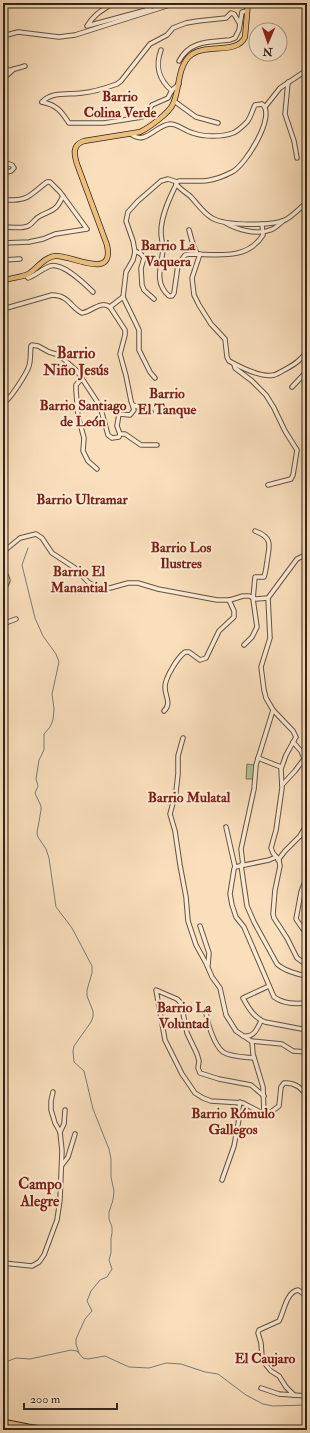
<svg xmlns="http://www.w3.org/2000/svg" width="310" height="1433" viewBox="0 0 310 1433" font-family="'IM FELL Double Pica',serif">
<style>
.green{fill:#b7c396;stroke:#747458}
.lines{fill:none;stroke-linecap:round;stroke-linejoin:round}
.stream{stroke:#767e7b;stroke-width:1}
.minor-casing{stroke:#625343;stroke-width:5.5}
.major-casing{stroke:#30241b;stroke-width:6}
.highway-casing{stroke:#30241b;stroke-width:7}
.minor{stroke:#fcead3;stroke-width:3.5}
.major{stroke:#edc07e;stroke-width:4.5}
.highway{stroke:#edc07e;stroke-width:5}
.labels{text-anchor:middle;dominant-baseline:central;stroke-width:4;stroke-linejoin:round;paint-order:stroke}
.neighbourhood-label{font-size:14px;font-weight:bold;fill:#7a1f14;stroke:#fcead3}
.quarter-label{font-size:15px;font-weight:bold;fill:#7a1f14;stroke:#fcead3}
</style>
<rect width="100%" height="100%" fill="#fadfbc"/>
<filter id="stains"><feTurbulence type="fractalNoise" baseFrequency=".005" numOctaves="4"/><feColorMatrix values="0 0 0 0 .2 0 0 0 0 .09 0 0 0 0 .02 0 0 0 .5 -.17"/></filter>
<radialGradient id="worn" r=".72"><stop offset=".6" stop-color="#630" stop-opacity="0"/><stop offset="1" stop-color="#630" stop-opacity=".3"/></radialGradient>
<polygon class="green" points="247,764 254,765 253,779 246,779"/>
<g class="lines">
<g class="stream">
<polyline points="28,548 22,565 35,618 43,636 56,654 59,662 52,694 54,709 53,720 50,727 44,734 44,750 39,760 36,779 38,786 35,793 41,806 41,810 37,833 38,837 46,849 49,858 56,907 72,928 92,966 92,973 87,990 87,996 93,1011 93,1017 91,1022 74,1046 73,1051 74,1062 84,1071 93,1109 109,1149 111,1159 111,1177 114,1191 113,1200 109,1212 109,1219 112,1227 112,1233 111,1238 111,1253 109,1260 112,1269 107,1277 100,1280 91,1291 87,1301 92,1311 85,1319 76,1339 76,1344 79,1353"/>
<polyline points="3,1363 16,1358 30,1359 71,1350 77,1351 83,1358 88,1359 105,1356 129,1367 149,1368 166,1363 181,1364 205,1372 218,1374 246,1395 263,1404 273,1406 307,1405"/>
</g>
<defs>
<g id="minor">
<path d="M113,3C102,11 95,13 87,26L150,9"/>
<polyline points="3,36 18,32 59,37 75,35 176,3"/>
<path d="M161,50C155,66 158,79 172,91"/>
<path d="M179,61C190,40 210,42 230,40L235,38L239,30L242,12L247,11"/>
<polyline points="3,70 11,70 25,66"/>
<polyline points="3,79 14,69"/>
<polyline points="288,82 285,114 294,141 297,158"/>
<polyline points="174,101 196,117 218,123"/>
<path d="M42,102C52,91 69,95 82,93C93,92 106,88 117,84L121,81L150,44L167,35L173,28L186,23L198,21L226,18L231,13L234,14L240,24"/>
<path d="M42,102C57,105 61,111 69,123H104L142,117L145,115L152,105L168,98L172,90L179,84"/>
<polyline points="265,107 280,88 307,70"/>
<path d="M131,134C145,146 156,125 170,124C178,124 185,131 193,133C204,137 222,137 233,133C238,131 243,126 247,122C251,117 252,111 255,105L262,104C277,115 245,166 232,172C211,183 201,181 179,181L177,182L176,184C180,189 185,192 190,196C197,203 203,213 212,218C225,226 272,226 285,220C293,216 300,208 307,202"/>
<polyline points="3,162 12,165 14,168 11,171 3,173"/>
<path d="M176,185C169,199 161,216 161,232C161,238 163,244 163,250C161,267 154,283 169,296H172L174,293L178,265L185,255L190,254C216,254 247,261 263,235L262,224"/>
<path d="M3,200C29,201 27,197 47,182H50L60,192L87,229L55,234L43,239L29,242L3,243"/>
<path d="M226,223C237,230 258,235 270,230C275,229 279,224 283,221"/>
<path d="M3,227C10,227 22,229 28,226C33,224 35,218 40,216C54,209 56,211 63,196"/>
<polyline points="189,230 192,241 197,254"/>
<polyline points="135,251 141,254 144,258 141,268 142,285 144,290 154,299"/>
<path d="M200,254L192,278L194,295L199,305L211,324L225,339L227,357L229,361C240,367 262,378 274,375C278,374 282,371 286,369C295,364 301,360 307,351"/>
<polyline points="3,260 20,259"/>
<path d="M26,275L28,278C36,275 42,269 50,266C62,262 85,284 93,292"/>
<polyline points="123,297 139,330 139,350 150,372 155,378"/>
<polyline points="110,307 123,297 126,272 133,260 135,252 133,241 126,221 128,212 138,201 161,181 168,179 177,182"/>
<path d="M3,309L52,295C69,295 71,308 82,313C91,312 101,300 110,307"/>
<polyline points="234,364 235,368 252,381 266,395 274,408 285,431 297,450 293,475 291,479 268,485"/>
<polyline points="82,378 76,385 76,390 78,416 84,438 83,451 88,461 97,469"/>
<polyline points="292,387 307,371"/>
<path d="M6,401C12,396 27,373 29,366C31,360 30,353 31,346L32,345L38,346L49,352L59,355L77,371L100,406L108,435L112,438L119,437L120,434L117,426L119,414L130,415L134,410L131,401L126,376L120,354L125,335V330L110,307"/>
<polyline points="133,405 151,412"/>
<polyline points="120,434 125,434 141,445 157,445"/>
<polyline points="3,552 20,538 36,534 42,538 52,553 75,568 88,582 98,588 110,588 128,583 138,583 158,589 217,600 230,600 243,596 249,596 256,599 268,598 297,559 307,554"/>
<path d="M3,570C9,580 10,580 3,590"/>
<polyline points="268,598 270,638 261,667 264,690 266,698 273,710 293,731 296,737 286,755 281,769 282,788 276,830 271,848 273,853 279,860 280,866 275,890 273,914 274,918 287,938 297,958 307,965"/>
<polyline points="3,621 8,622 16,619"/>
<path d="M244,645L252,637L257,627L253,599L255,577H264C266,572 266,567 267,562C269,546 274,538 255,531"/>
<path d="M164,711C172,703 165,697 165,687C165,678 177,658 185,652H189L200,660L206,658L219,631L234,617V611L229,600"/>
<polyline points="183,738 178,756 178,774 176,792 170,814 175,831 180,865 186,897 188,921 196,945 206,963 212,977 220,988 226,1015 236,1031 251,1041 282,1044 293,1051 307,1052"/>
<polyline points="293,742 301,751 307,765"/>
<polyline points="258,758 281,767"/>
<polyline points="282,785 295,771 304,759"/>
<polyline points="226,827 235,867"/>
<path d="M276,857L269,860L235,867L234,869L230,894L232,905L236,917L244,927L274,997C284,1004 295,1004 307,1003"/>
<polyline points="278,860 285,851 300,836 307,824"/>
<path d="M241,865L247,906L254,922L277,964C283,970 299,975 307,976"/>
<polyline points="243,865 241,849 254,789 256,765 273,710"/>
<polyline points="307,876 301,892 296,919 307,935"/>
<polyline points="200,926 209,953 208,965"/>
<path d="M269,986L243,998C248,1007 254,1018 265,1022L307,1030"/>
<path d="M206,1012C207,1022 214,1045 223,1052C231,1057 245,1057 254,1058"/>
<path d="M243,1036C254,1038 257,1029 261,1021"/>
<polyline points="252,1041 253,1054 263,1087 264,1114"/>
<path d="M264,1096L251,1085L219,1079L200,1073L198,1068L199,1061L197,1054L187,1033L181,1003L177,999L156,990L165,1040L182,1074L195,1093L203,1098L211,1101L243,1103L264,1114L271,1112L279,1106L281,1087L284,1083C295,1082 301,1088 307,1096"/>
<polyline points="60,1132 64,1124 65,1110"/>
<polyline points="62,1165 68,1157 75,1134"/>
<polyline points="222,1180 234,1146 239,1119 237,1118 240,1102"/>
<polyline points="3,1263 32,1266 39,1262 44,1255 57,1220 60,1200 62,1151 60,1132 55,1123 51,1110 51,1101 53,1092"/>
<polyline points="261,1388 279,1394 307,1396"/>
<path d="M294,1395L286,1387L279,1376L271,1371L266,1365L262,1357L261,1343L258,1333L259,1330L279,1321C284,1312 286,1292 298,1290L307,1296"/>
</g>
<path id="major" d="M3,281C12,277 22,278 30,273C38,267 45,257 55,256C70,254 115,282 107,245L77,164C74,154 72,145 84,141L140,132C150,127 169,113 173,104C180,89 177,66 191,55C206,43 237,55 245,37L248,3"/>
<g id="highway">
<polyline points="3,1422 28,1427 49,1430"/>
<polyline points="3,1428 12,1430"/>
</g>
</defs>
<use href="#minor" class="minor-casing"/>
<use href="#major" class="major-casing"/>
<use href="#highway" class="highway-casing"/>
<use href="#minor" class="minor"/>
<use href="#major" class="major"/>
<use href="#highway" class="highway"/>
</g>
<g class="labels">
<g class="neighbourhood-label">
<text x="120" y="96">Barrio<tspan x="120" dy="16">Colina Verde</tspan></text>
<text x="168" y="245">Barrio La<tspan x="168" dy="16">Vaquera</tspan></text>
<text x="167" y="393">Barrio<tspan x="167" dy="16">El Tanque</tspan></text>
<text x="83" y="405">Barrio Santiago<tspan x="83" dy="16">de León</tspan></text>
<text x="82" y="499">Barrio Ultramar</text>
<text x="181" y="547">Barrio Los<tspan x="181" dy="16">Ilustres</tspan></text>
<text x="79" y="571">Barrio El<tspan x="79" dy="16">Manantial</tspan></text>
<text x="189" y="797">Barrio Mulatal</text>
<text x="184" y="1007">Barrio La<tspan x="184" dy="16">Voluntad</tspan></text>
<text x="233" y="1113">Barrio Rómulo<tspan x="233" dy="16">Gallegos</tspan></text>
<text x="265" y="1358">El Caujaro</text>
</g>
<g class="quarter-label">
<text x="76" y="353">Barrio<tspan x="76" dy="17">Niño Jesús</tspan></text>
<text x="40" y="1184">Campo<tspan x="40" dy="17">Alegre</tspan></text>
</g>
</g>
<rect width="310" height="1433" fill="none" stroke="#fadfbc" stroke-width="16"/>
<rect x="4" y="4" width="302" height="1425" fill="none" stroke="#30241b" stroke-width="2"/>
<rect x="8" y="8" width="294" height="1417" fill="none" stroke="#30241b"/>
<g transform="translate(268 42) rotate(182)"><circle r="19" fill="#fcead3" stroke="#aa9b89"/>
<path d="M0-3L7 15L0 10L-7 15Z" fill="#8f2418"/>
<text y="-6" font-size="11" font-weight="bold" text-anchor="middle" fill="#30241b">N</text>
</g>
<path d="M24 1403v6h93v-6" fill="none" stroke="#30241b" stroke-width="2"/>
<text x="30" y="1403" font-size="12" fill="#30241b" stroke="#fcead3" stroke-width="3" paint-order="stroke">200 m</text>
<rect width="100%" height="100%" filter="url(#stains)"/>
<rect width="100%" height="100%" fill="url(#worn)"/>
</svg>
